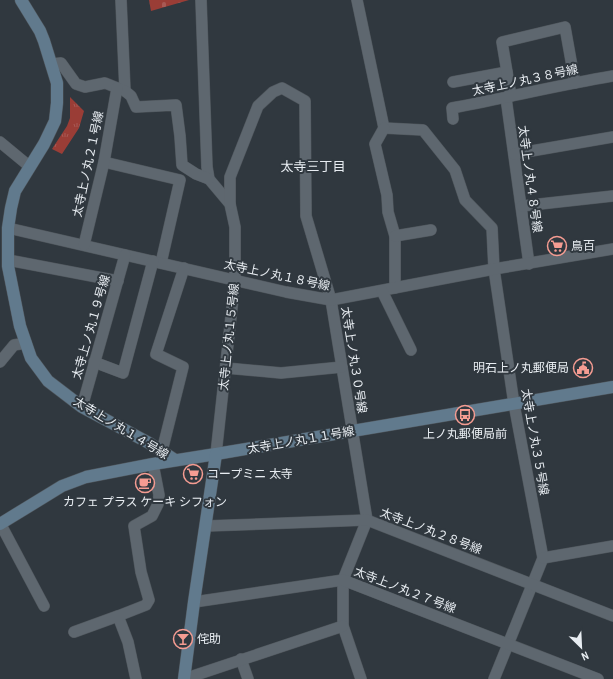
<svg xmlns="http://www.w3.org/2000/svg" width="613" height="679" viewBox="0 0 613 679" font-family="'Archivo Narrow','Noto Sans JP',sans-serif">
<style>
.grass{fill:url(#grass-tufts)}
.cemetery{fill:url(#cemetery-stones)}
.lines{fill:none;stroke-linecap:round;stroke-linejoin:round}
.street-casing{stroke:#4e555b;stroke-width:12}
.secondary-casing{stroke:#4e555b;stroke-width:13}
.street{stroke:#5e676f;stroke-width:11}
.secondary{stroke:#617a8d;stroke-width:12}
.labels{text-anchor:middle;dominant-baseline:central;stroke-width:4;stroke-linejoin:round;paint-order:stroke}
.street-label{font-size:12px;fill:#e8edf2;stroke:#30383f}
.poi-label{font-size:12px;fill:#e8edf2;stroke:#30383f;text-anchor:start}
.neighbourhood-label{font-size:13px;fill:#e8edf2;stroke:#30383f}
</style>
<defs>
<pattern id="grass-tufts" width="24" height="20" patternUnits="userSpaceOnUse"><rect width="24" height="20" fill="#9a3d36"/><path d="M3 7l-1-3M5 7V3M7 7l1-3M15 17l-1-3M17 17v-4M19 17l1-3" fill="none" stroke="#a85954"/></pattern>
<pattern id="cemetery-stones" width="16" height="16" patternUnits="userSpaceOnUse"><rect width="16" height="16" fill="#9a3d36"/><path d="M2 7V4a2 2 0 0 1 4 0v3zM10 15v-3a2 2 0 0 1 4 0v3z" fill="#a85954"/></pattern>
</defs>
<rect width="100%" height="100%" fill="#30383f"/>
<polygon class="grass" points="70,97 84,111 79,128 62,154 52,149 67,126 70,118"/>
<polygon class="cemetery" points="149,0 189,0 151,11"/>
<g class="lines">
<defs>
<g id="street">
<polyline points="121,0 125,91"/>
<polyline points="201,0 207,167 209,179 230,204 235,227 235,280 216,454"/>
<polyline points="357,0 384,128 423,130 455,170 465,200 492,228 494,269 514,404 543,558 494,679"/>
<polyline points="51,64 61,63 76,84 85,87 105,83 125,91 131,96 136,107 176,105 180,136 182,165 196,174 209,179"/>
<polyline points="453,82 507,72"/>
<polyline points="511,96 502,42 565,27 575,83"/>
<polyline points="506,98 529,264"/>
<path d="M453,119L452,108C506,98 559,85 613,76"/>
<polyline points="384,128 375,144 387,195 388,212 395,236 395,288"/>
<polyline points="0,142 29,166"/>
<polyline points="514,154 613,137"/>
<polyline points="104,162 180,180 161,263"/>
<polyline points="230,204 230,177 258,106 273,92 282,88 305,101 306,216 331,300 367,520 343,580 343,626 361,679"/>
<polyline points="522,206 613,196"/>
<polyline points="8,228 286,292 331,300 494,269 613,249"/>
<polyline points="395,236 431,230"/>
<polyline points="84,245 104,162 117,88"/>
<polyline points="8,260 118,281"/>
<polyline points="382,291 411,350"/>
<polyline points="0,362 14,345 26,343"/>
<polyline points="94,362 123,373 153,261"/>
<polyline points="226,368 281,373 342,367"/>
<polyline points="82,407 125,255"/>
<polyline points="162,451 183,367 156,354 184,268"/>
<polyline points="0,523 44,606"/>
<polyline points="206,526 367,520 613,616"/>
<polyline points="543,558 613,546"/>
<polyline points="194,602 343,580 598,679"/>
<polyline points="118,616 128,642 136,679"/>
<polyline points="74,632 118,616 146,605 149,600 141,572 134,526 152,516 158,504 159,495 153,464"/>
<polyline points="241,659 248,679"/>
<polyline points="184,679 343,626"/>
</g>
<g id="secondary">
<polyline points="21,0 40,31 44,41 57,83 57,103 55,121 44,144 15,191 11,208 8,228 8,266 20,326 31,358 48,381 82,407 149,443 175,460"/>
<polyline points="0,524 62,486 86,477 153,464 216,454 613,387"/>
<polyline points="184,679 194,602 216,454"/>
</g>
</defs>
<use href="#street" class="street-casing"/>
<use href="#secondary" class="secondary-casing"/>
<use href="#street" class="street"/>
<use href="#secondary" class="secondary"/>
</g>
<defs>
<symbol id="supermarket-ring" viewBox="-11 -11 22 22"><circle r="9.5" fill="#30383f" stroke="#f59c92" stroke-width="1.5"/><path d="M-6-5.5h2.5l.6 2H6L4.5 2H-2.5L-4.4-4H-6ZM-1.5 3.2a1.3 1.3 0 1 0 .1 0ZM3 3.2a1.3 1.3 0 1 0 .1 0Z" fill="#f59c92"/></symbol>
<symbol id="civic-ring" viewBox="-11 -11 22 22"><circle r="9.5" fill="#30383f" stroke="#f59c92" stroke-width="1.5"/><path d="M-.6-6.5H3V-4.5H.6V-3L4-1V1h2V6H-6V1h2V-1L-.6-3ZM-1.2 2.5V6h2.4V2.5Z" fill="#f59c92"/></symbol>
<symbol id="bus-ring" viewBox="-11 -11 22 22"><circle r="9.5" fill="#30383f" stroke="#f59c92" stroke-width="1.5"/><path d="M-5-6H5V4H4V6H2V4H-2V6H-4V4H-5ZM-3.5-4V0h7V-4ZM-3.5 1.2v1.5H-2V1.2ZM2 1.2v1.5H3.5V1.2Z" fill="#f59c92"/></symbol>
<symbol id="cafe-ring" viewBox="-11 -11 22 22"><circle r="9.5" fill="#30383f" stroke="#f59c92" stroke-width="1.5"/><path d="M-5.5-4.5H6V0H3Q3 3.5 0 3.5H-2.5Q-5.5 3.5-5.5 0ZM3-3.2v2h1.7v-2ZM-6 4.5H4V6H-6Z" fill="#f59c92"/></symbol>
<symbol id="bar-ring" viewBox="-11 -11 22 22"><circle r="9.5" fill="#30383f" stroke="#f59c92" stroke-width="1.5"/><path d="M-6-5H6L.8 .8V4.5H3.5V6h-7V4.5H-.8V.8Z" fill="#f59c92"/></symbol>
</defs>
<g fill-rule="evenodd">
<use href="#supermarket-ring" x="546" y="235" width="22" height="22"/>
<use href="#civic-ring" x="572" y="357" width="22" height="22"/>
<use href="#bus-ring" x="454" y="404" width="22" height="22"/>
<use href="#supermarket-ring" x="182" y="463" width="22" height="22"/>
<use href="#cafe-ring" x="134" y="472" width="22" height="22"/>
<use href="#bar-ring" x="172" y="628" width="22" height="22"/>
</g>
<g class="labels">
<g class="street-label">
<text transform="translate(525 80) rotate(-12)">太寺上ノ丸３８号線</text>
<text transform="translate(88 164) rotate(-78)">太寺上ノ丸２１号線</text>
<text transform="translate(530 179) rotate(82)">太寺上ノ丸４８号線</text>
<text transform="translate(277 275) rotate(12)">太寺上ノ丸１８号線</text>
<text transform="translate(91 327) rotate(-74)">太寺上ノ丸１９号線</text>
<text transform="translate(229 337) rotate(-84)">太寺上ノ丸１５号線</text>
<text transform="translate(354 360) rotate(81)">太寺上ノ丸３０号線</text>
<text transform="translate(121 428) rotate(31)">太寺上ノ丸１４号線</text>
<text transform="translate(301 440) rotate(-10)">太寺上ノ丸１１号線</text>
<text transform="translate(535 442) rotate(80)">太寺上ノ丸３５号線</text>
<text transform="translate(431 531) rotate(21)">太寺上ノ丸２８号線</text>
<text transform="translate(405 590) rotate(21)">太寺上ノ丸２７号線</text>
</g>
<g class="poi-label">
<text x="571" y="246">鳥百</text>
<text x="569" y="368" text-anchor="end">明石上ノ丸郵便局</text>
<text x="465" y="434" text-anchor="middle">上ノ丸郵便局前</text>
<text x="207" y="474">コープミニ 太寺</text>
<text x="145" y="502" text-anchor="middle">カフェ プラス ケーキ シフォン</text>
<text x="197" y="639">侘助</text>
</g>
<g class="neighbourhood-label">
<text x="313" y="166">太寺三丁目</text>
</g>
</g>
<g transform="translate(581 647) rotate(156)" stroke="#30383f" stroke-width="3" paint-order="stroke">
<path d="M0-3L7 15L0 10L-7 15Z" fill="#e8edf2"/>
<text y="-6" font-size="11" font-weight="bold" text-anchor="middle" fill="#e8edf2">N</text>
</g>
</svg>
